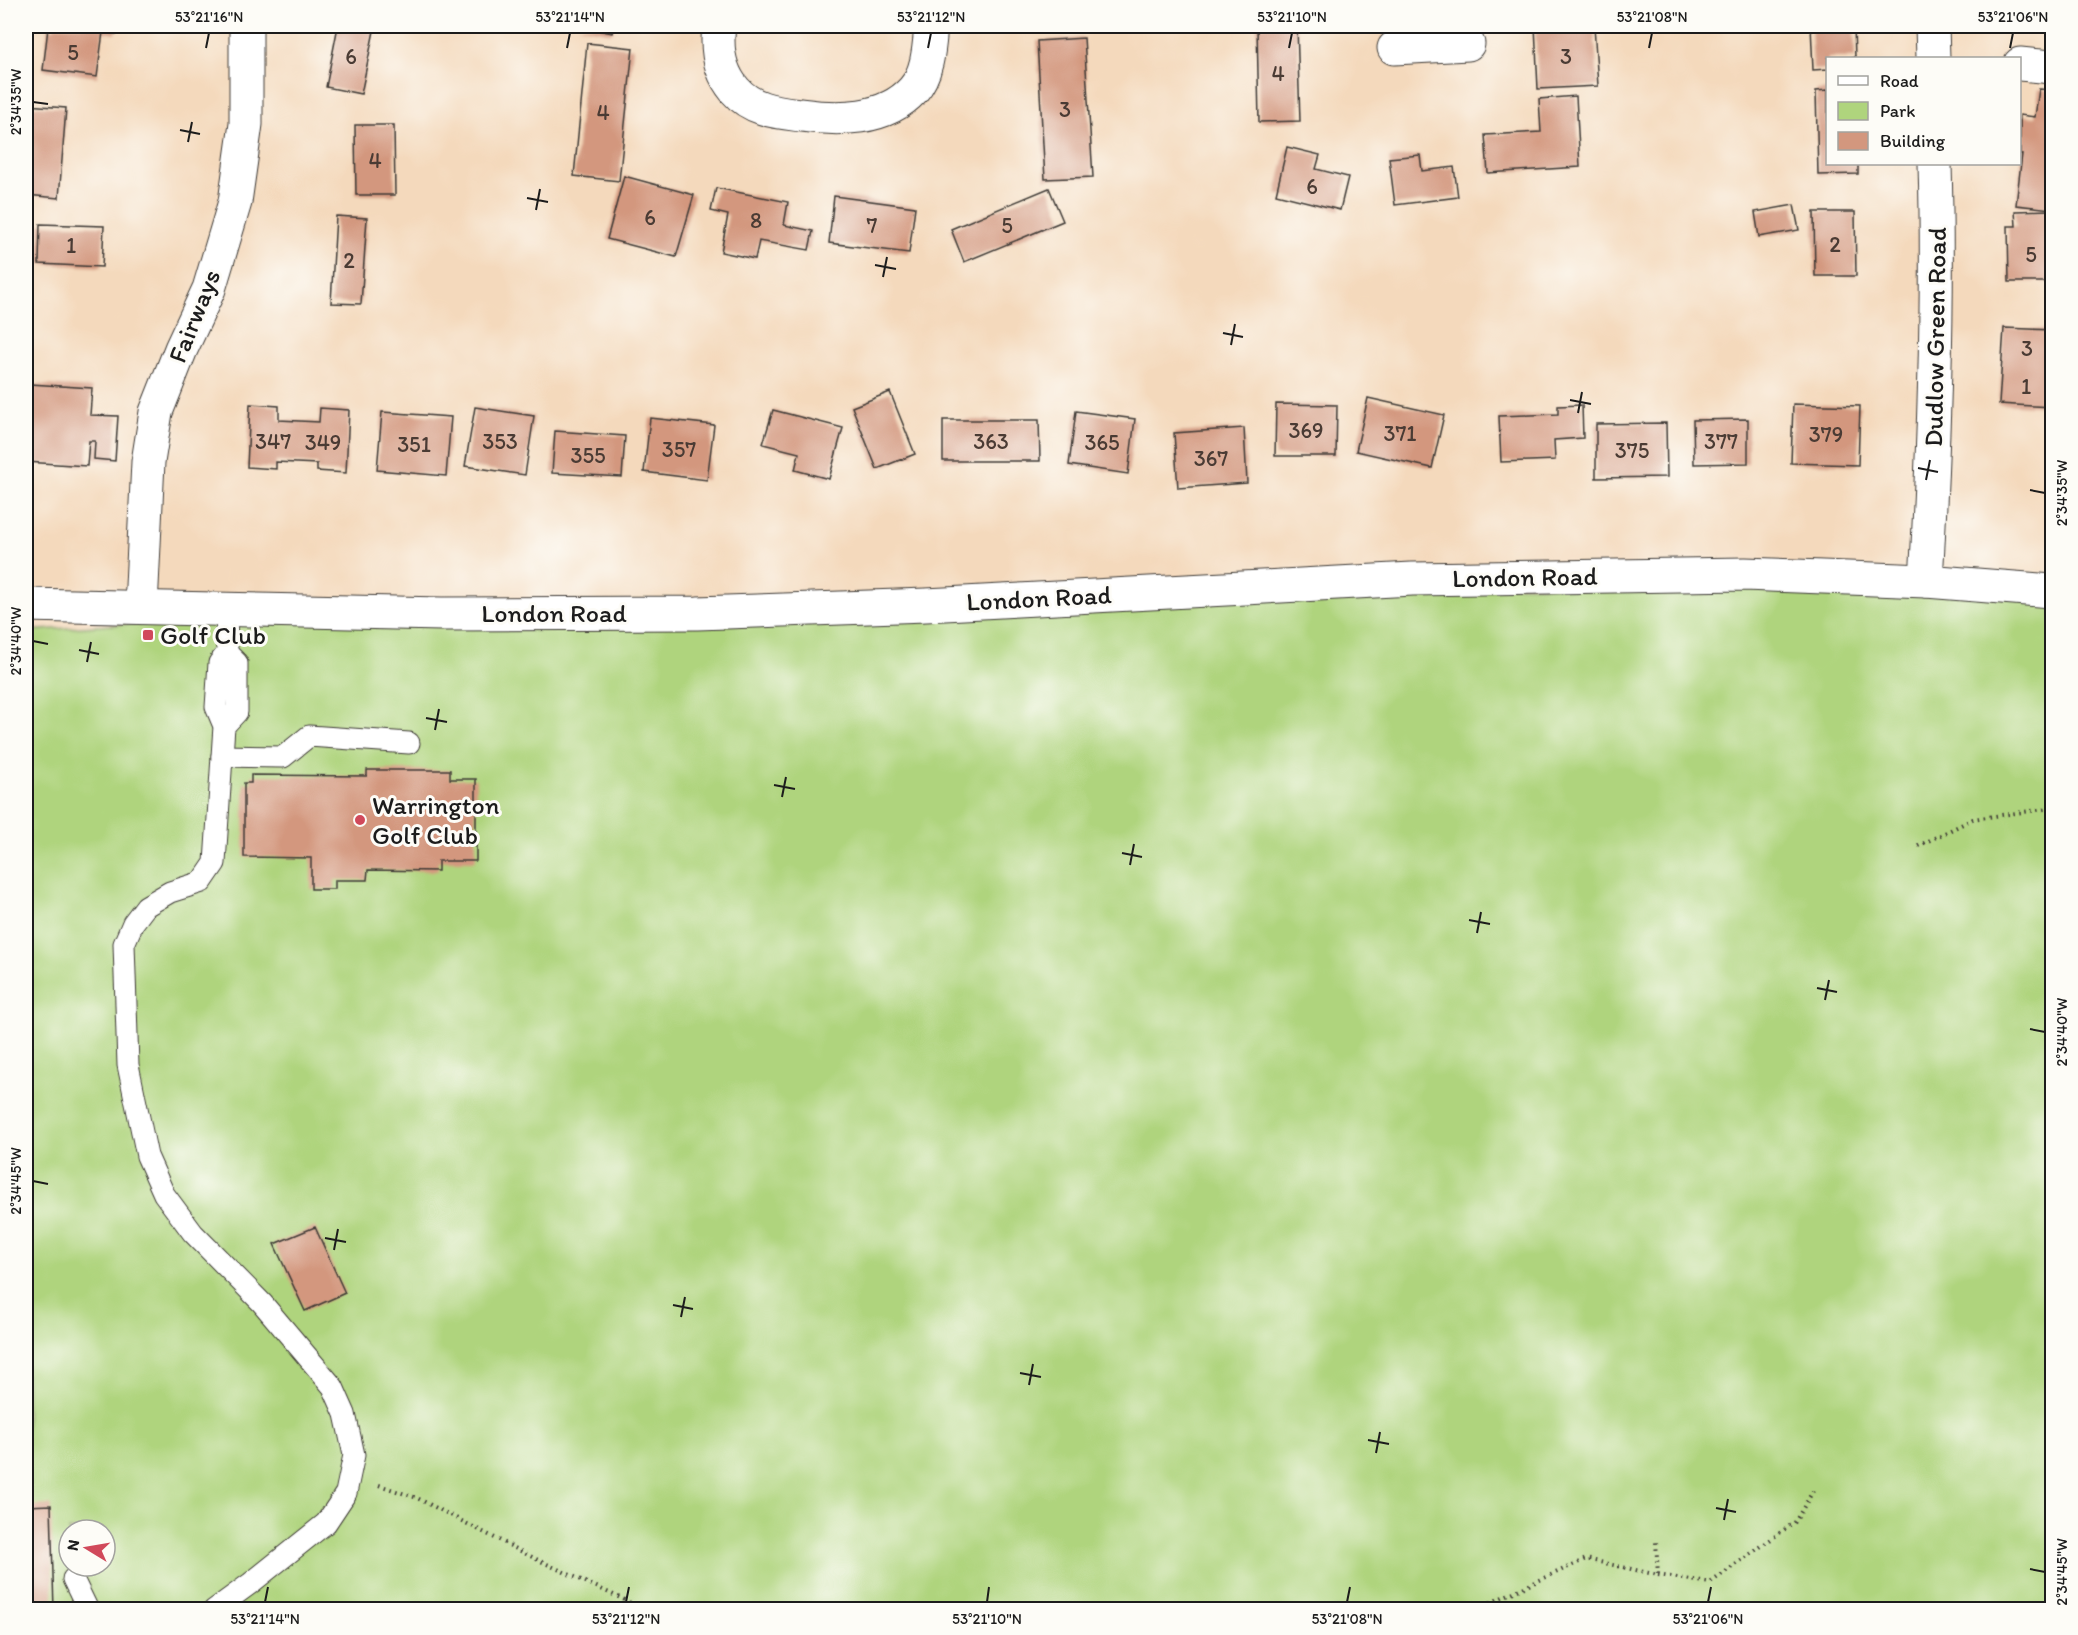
<svg xmlns="http://www.w3.org/2000/svg" width="2078" height="1635" viewBox="0 0 2078 1635" font-family="Itim,sans-serif">
<style>
.green{fill:#afd47d;stroke:#66784c;stroke-width:1.5;fill-rule:evenodd}
.building{fill:#d3977e}
.lines{fill:none;stroke-linecap:round;stroke-linejoin:round}
.service-casing{stroke:#3c3834;stroke-width:23}
.minor-casing{stroke:#3c3834;stroke-width:35}
.trunk-casing{stroke:#3c3834;stroke-width:35}
.path{stroke:#3c3834;stroke-width:4;stroke-dasharray:1.5 4.5;stroke-linecap:butt}
.service{stroke:#fff;stroke-width:21}
.minor{stroke:#fff;stroke-width:33}
.trunk{stroke:#fff;stroke-width:33}
.ticks{fill:none;stroke:#1c1c1c;stroke-width:2}
.poi-dot{fill:#d1495b;stroke:#fdfcf7;stroke-width:2}
.labels{text-anchor:middle;dominant-baseline:central;stroke-width:6;stroke-linejoin:round;paint-order:stroke}
.number-label{font-size:22px;fill:#4a3b34}
.street-label{font-size:26px;fill:#1c1c1c;stroke:#fdfcf7}
.poi-label{font-size:26px;fill:#1c1c1c;stroke:#fdfcf7;text-anchor:start}
.neatline{fill:none;stroke:#1c1c1c;stroke-width:2}
.ticks-label{font-size:15px;text-anchor:middle;fill:#1c1c1c}
</style>
<rect width="100%" height="100%" fill="#fdfcf7"/>
<filter id="ink" filterUnits="userSpaceOnUse"><feTurbulence type="fractalNoise" baseFrequency=".0167" numOctaves="2"/><feDisplacementMap in="SourceGraphic" scale="12" xChannelSelector="R" yChannelSelector="G"/><feConvolveMatrix kernelMatrix="1 2 1 2 8 2 1 2 1" color-interpolation-filters="sRGB"/></filter>
<filter id="wash" filterUnits="userSpaceOnUse"><feTurbulence type="fractalNoise" baseFrequency=".008" numOctaves="4" result="noise"/><feDisplacementMap in="SourceGraphic" scale="24" xChannelSelector="R" yChannelSelector="G"/><feGaussianBlur stdDeviation="1.35" result="paint"/><feColorMatrix in="noise" values="0 0 0 0 0 0 0 0 0 0 0 0 0 0 0 0 0 1.4 0 .05"/><feComposite in="paint" operator="in"/></filter>
<g filter="url(#wash)">
<rect width="100%" height="100%" fill="#f4d9bc"/>
<path class="green" d="M1310,584L2052,591V1609L26,1610V631L284,613ZM69,1530H105V1566H69Z"/>
<g id="blocks">
<g class="building">
<polygon points="55,26 117,26 116,34 103,32 97,77 43,70 48,28 54,29"/>
<polygon points="338,26 375,26 361,94 326,87"/>
<polygon points="577,26 614,26 612,33"/>
<polygon points="1257,26 1297,26 1300,121 1259,122"/>
<polygon points="1535,26 1594,26 1598,86 1538,89"/>
<polygon points="1811,26 1854,26 1855,58 1828,58 1828,69 1813,70"/>
<polygon points="1084,38 1093,177 1045,179 1037,41"/>
<polygon points="587,43 633,48 619,181 574,176"/>
<polygon points="2039,89 2052,90 2052,209 2016,205 2022,154 2020,154 2020,115 2035,117"/>
<polygon points="1828,90 1828,164 1858,164 1858,174 1818,175 1816,91"/>
<polygon points="1576,96 1580,167 1488,173 1485,135 1541,132 1539,99"/>
<polygon points="27,105 66,108 59,198 26,195"/>
<polygon points="355,125 394,125 395,195 356,195"/>
<polygon points="1287,147 1320,155 1316,169 1348,177 1340,210 1276,194"/>
<polygon points="1420,155 1422,171 1454,167 1458,197 1395,205 1389,158"/>
<polygon points="624,176 694,195 676,257 607,239"/>
<polygon points="716,188 788,202 784,225 813,231 809,250 759,241 755,259 721,252 728,215 711,211"/>
<polygon points="1049,188 1063,221 964,262 951,229"/>
<polygon points="834,196 915,207 909,253 829,243"/>
<polygon points="1794,205 1799,230 1759,237 1755,212"/>
<polygon points="2052,210 2052,282 2009,282 2008,226 2016,226 2015,211"/>
<polygon points="1814,212 1855,212 1856,276 1815,276"/>
<polygon points="336,216 367,218 361,304 331,303"/>
<polygon points="40,224 104,226 102,267 39,264"/>
<polygon points="2004,328 2052,330 2052,407 1999,404"/>
<polygon points="30,384 92,388 90,415 118,416 115,461 94,459 95,441 89,441 87,466 26,462"/>
<polygon points="890,392 915,454 877,469 852,407"/>
<polygon points="1368,398 1444,415 1432,468 1356,451"/>
<polygon points="250,404 279,406 279,420 319,422 320,408 349,410 346,473 317,471 317,464 276,462 276,469 247,467"/>
<polygon points="1276,404 1337,405 1336,456 1275,456"/>
<polygon points="1793,404 1860,406 1858,465 1791,463"/>
<polygon points="1582,405 1583,438 1554,440 1555,460 1501,462 1499,416 1558,414 1558,406"/>
<polygon points="475,407 534,416 525,475 465,466"/>
<polygon points="773,410 843,428 829,479 795,470 799,453 763,444"/>
<polygon points="1076,411 1135,419 1128,474 1069,465"/>
<polygon points="382,412 451,417 446,476 377,470"/>
<polygon points="650,418 714,425 707,480 644,472"/>
<polygon points="1748,419 1748,463 1694,464 1693,420"/>
<polygon points="943,420 1039,420 1040,461 943,461"/>
<polygon points="1666,423 1667,477 1596,478 1596,424"/>
<polygon points="1244,428 1247,483 1178,488 1174,433"/>
<polygon points="555,431 625,436 622,477 552,473"/>
<polygon points="367,770 450,770 450,779 476,779 476,861 438,861 438,871 368,870 367,880 335,880 335,889 311,889 311,858 244,857 244,783 251,783 251,775 367,776"/>
<polygon points="315,1227 345,1293 305,1311 274,1244"/>
<polygon points="51,1505 54,1610 26,1610 26,1506"/>
</g>
</g>
</g>
<g filter="url(#ink)">
<use href="#blocks" fill-opacity="0" stroke="#3c3834" stroke-width="1.5"/>
<g class="lines">
<defs>
<g id="service">
<polyline points="224,726 237,712 237,663 227,653"/>
<polyline points="222,756 283,757 309,736 409,743"/>
<polyline points="73,1579 88,1610"/>
<polyline points="214,1610 251,1583 326,1523 346,1493 354,1455 345,1414 333,1387 262,1303 193,1233 164,1194 147,1156 128,1065 124,944 133,923 146,906 170,892 202,882 215,863 224,726 216,707 219,663 227,653 226,608"/>
</g>
<g id="minor">
<path d="M719,26C716,49 719,71 735,90C752,110 777,112 801,115C838,120 885,121 913,90C928,73 929,48 931,26"/>
<polyline points="1932,26 1933,58"/>
<polyline points="1394,48 1468,44"/>
<polyline points="2020,64 2052,67"/>
<path d="M1926,581C1934,442 1939,303 1935,164"/>
<polyline points="141,607 148,462 156,412 181,349 209,289 235,202 246,124 246,26"/>
</g>
<polyline id="trunk" points="26,605 442,614 697,613 926,605 1412,579 1745,574 1926,581 2052,591"/>
</defs>
<use href="#service" class="service-casing"/>
<use href="#minor" class="minor-casing"/>
<use href="#trunk" class="trunk-casing"/>
<g class="path">
<polyline points="1918,846 1973,819 2052,808"/>
<polyline points="379,1485 417,1498 534,1558 646,1610"/>
<polyline points="1658,1575 1710,1583 1795,1522 1813,1491"/>
<polyline points="1474,1610 1586,1559 1658,1575 1656,1541"/>
</g>
<use href="#service" class="service"/>
<use href="#minor" class="minor"/>
<use href="#trunk" class="trunk"/>
</g>
</g>
<path class="ticks" d="M206,48L209,33M567,48L570,33M928,48L931,33M1289,48L1292,33M1649,48L1652,33M2010,48L2013,33M33,102L48,104M180,130L200,134M188,142L192,122M527,198L548,202M536,210L540,189M875,265L896,269M883,277L887,257M1223,333L1243,337M1231,345L1235,324M1570,400L1591,404M1578,413L1582,392M1918,468L1938,472M1926,480L1930,460M2030,490L2045,493M33,641L48,644M79,650L99,654M87,662L91,642M426,718L447,722M435,730L439,709M774,785L795,789M782,797L786,777M1122,853L1142,857M1130,865L1134,844M1469,920L1490,924M1477,933L1481,912M1817,988L1837,992M1825,1000L1829,980M2030,1029L2045,1032M33,1181L48,1184M325,1238L346,1242M334,1250L338,1229M673,1305L693,1309M681,1317L685,1297M1020,1373L1041,1377M1029,1385L1033,1364M1368,1440L1389,1444M1376,1453L1380,1432M1716,1508L1736,1512M1724,1520L1728,1499M2030,1569L2045,1572M265,1602L268,1587M626,1602L629,1587M987,1602L989,1587M1347,1602L1350,1587M1708,1602L1711,1587"/>
<g class="poi-dot">
<rect x="142" y="629" width="12" height="12" rx="3"/>
<circle cx="360" cy="820" r="6"/>
</g>
<g class="labels">
<g class="number-label">
<text x="73" y="52">5</text>
<text x="351" y="56">6</text>
<text x="1566" y="56">3</text>
<text x="1278" y="73">4</text>
<text x="1065" y="109">3</text>
<text x="603" y="112">4</text>
<text x="375" y="160">4</text>
<text x="1312" y="186">6</text>
<text x="650" y="217">6</text>
<text x="756" y="220">8</text>
<text x="872" y="225">7</text>
<text x="1007" y="225">5</text>
<text x="1835" y="244">2</text>
<text x="71" y="245">1</text>
<text x="2031" y="254">5</text>
<text x="349" y="260">2</text>
<text x="2027" y="348">3</text>
<text x="2026" y="386">1</text>
<text x="1306" y="430">369</text>
<text x="1400" y="433">371</text>
<text x="1826" y="434">379</text>
<text x="273" y="441">347</text>
<text x="500" y="441">353</text>
<text x="991" y="441">363</text>
<text x="1721" y="441">377</text>
<text x="323" y="442">349</text>
<text x="1102" y="442">365</text>
<text x="414" y="444">351</text>
<text x="679" y="449">357</text>
<text x="1632" y="450">375</text>
<text x="588" y="455">355</text>
<text x="1211" y="458">367</text>
</g>
<g class="street-label">
<text transform="translate(194 316) rotate(-68)">Fairways</text>
<text transform="translate(1935 337) rotate(-89)">Dudlow Green Road</text>
<text transform="translate(1525 577) rotate(-1)">London Road</text>
<text transform="translate(1039 598) rotate(-3)">London Road</text>
<text x="554" y="613">London Road</text>
</g>
<g class="poi-label">
<text x="160" y="635">Golf Club</text>
<text x="372" y="805">Warrington<tspan x="372" dy="30">Golf Club</tspan></text>
</g>
</g>
<rect width="2078" height="1635" fill="none" stroke="#fdfcf7" stroke-width="66"/>
<rect x="1826" y="57" width="195" height="108" fill="#fdfcf7" stroke="#a3a29f" stroke-width="1.5"/>
<rect x="1838" y="76" width="30" height="9" fill="#ffffff" stroke="#a3a29f" stroke-width="1.5"/>
<text x="1880" y="87" font-size="18" fill="#1c1c1c">Road</text>
<rect x="1838" y="102" width="30" height="18" fill="#afd47d" stroke="#a3a29f" stroke-width="1.5"/>
<text x="1880" y="117" font-size="18" fill="#1c1c1c">Park</text>
<rect x="1838" y="132" width="30" height="18" fill="#d3977e" stroke="#a3a29f" stroke-width="1.5"/>
<text x="1880" y="147" font-size="18" fill="#1c1c1c">Building</text>
<g transform="translate(87 1548) rotate(281)"><circle r="28" fill="#fdfcf7" stroke="#a3a29f" stroke-width="1.5"/>
<path d="M0-4.5L10 22L0 15L-10 22Z" fill="#d1495b"/>
<text y="-9" font-size="16" font-weight="bold" text-anchor="middle" fill="#1c1c1c">N</text>
</g>
<rect x="33" y="33" width="2012" height="1569" class="neatline"/>
<g class="ticks-label">
<text x="209" y="22">53°21'16"N</text>
<text x="570" y="22">53°21'14"N</text>
<text x="931" y="22">53°21'12"N</text>
<text x="1292" y="22">53°21'10"N</text>
<text x="1652" y="22">53°21'08"N</text>
<text x="2013" y="22">53°21'06"N</text>
<text transform="translate(16 102) rotate(-90)" y="5">2°34'35"W</text>
<text transform="translate(2062 493) rotate(-90)" y="5">2°34'35"W</text>
<text transform="translate(16 641) rotate(-90)" y="5">2°34'40"W</text>
<text transform="translate(2062 1032) rotate(-90)" y="5">2°34'40"W</text>
<text transform="translate(16 1181) rotate(-90)" y="5">2°34'45"W</text>
<text transform="translate(2062 1572) rotate(-90)" y="5">2°34'45"W</text>
<text x="265" y="1624">53°21'14"N</text>
<text x="626" y="1624">53°21'12"N</text>
<text x="987" y="1624">53°21'10"N</text>
<text x="1347" y="1624">53°21'08"N</text>
<text x="1708" y="1624">53°21'06"N</text>
</g>
</svg>
